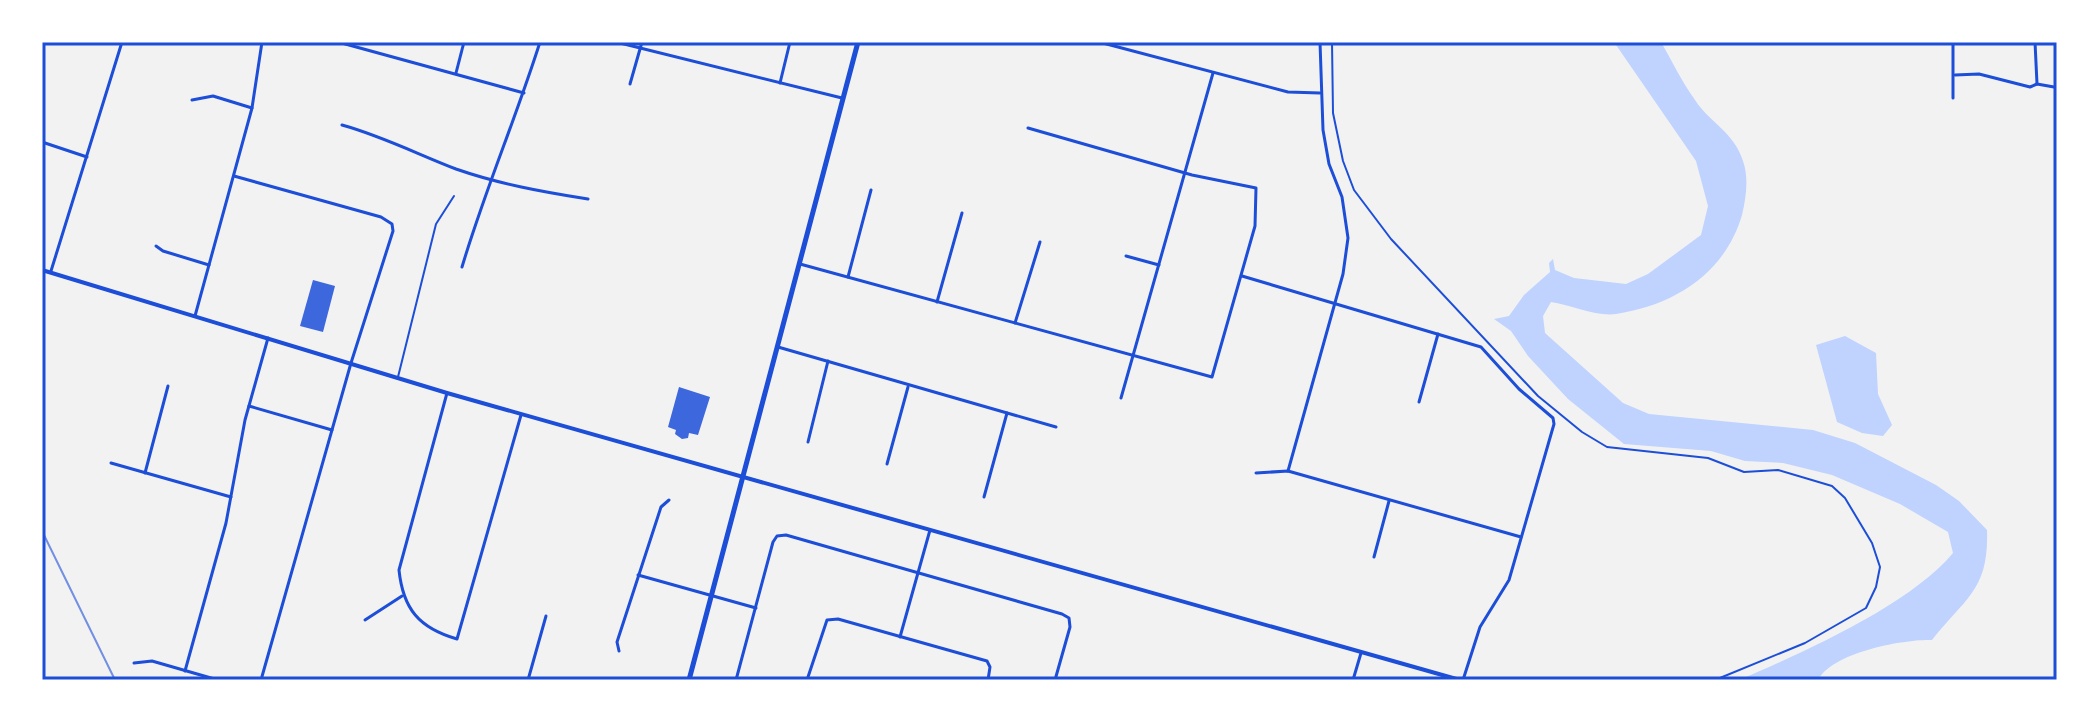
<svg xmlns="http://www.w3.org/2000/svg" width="2099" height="722" viewBox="0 0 2099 722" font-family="Poppins,sans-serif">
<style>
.water{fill:#bfd3fe}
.building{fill:#3d67dc}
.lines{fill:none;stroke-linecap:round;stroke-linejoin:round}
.path{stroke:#1d4ed8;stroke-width:2}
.service{stroke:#1d4ed8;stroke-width:2}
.minor{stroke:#1d4ed8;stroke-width:3}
.tertiary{stroke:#1d4ed8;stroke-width:4}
.secondary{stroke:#1d4ed8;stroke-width:5}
.rail{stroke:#7290e2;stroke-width:2}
.neatline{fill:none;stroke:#1d4ed8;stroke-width:3}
</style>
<rect width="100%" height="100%" fill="#f2f2f2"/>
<g class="water">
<path d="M1614,42H1661C1672,61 1682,82 1695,100C1710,123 1734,132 1743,161C1749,178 1746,198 1742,215C1725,273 1675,305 1616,314C1598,317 1570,305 1551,302L1543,316L1545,333L1623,403L1649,414L1813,430L1855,443L1936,485L1959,501L1987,530C1989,590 1966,597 1932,640C1904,639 1833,652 1818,680H1739C1802,653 1910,605 1953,553L1948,532L1900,504L1832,475L1783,463L1745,461L1711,451L1624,444L1568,399L1528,356L1511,331L1494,319L1509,316L1524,295L1550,272L1549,263L1553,259L1555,270L1574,278L1626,284L1648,274L1701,235L1708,206L1696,161Z"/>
<polygon points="1845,336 1876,353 1878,394 1892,425 1883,436 1862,433 1837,422 1816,345"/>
</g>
<g class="building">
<polygon points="313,280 335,286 323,332 300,326"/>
<polygon points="679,387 710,397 698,435 689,433 688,438 682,439 675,434 676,430 668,427"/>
</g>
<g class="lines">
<polyline class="path" points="1332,42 1333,113 1343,161 1354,190 1391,239 1538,396 1582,432 1607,447 1708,458 1744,472 1778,470 1832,486 1845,498 1872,543 1880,567 1876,587 1866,608 1805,643 1715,680"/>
<polyline class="service" points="398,377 436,224 454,196"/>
<g class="minor">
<polyline points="338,42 524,93"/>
<polyline points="616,42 842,98"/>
<polyline points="1099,42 1288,92 1320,93"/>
<polyline points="1953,42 1953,98"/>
<polyline points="2035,42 2037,84"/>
<polyline points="456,73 464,42"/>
<polyline points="1955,75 1979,74 2030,87 2037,84 2054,87"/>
<polyline points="780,83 790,42"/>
<polyline points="630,84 642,42"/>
<polyline points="192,100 213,96 252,108"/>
<path d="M342,125C382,136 417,154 456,169C499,184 543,192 588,199"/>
<polyline points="42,142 87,157"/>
<polyline points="234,176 381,217 392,224 393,231 351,363 261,680"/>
<polyline points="156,246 163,251 209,265"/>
<polyline points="1126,256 1159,265"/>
<polyline points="800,264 1212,377 1255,226 1256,188 1192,175 1028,128"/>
<path d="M462,267C485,190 516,118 540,42"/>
<polyline points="51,271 122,42"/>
<polyline points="1242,276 1481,347 1519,389 1553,418 1554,424 1509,580 1480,627 1463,680"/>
<polyline points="848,277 871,190"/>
<polyline points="937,302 962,213"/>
<polyline points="195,316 252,108 262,42"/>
<polyline points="1015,323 1040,242"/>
<polyline points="778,347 1056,427"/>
<path d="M447,393L399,570C403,609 419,628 457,639L521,415"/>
<polyline points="1121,398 1213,73"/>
<polyline points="1419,402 1438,334"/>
<polyline points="249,406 332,430"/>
<polyline points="808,442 828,361"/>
<polyline points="111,463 231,497"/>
<polyline points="887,464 908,387"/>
<polyline points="1288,471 1343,274 1348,238 1342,197 1329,164 1323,130 1320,42"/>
<polyline points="145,473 168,386"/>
<polyline points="1256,473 1288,471 1521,537"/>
<polyline points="984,497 1007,413"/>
<polyline points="1374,557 1389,501"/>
<polyline points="638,575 756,608"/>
<polyline points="365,620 402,596"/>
<polyline points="900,637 930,530"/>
<polyline points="619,651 617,642 661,507 669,500"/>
<polyline points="134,663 152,661 218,680"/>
<polyline points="185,671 226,523 245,420 268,338"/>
<polyline points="528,680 546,616"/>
<polyline points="736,680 773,542 777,536 786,535 1062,614 1069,618 1070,627 1055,680"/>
<polyline points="807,680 827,620 838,619 987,661 990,667 988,680"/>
<polyline points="1353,680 1361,653"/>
</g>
<polyline class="tertiary" points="42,270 447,393 1460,680"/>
<polyline class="secondary" points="689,680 858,42"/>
<polyline class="rail" points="42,531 115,680"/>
</g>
<rect width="2099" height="722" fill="none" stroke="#ffffff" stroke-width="88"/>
<rect x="44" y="44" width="2011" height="634" class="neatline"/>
</svg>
